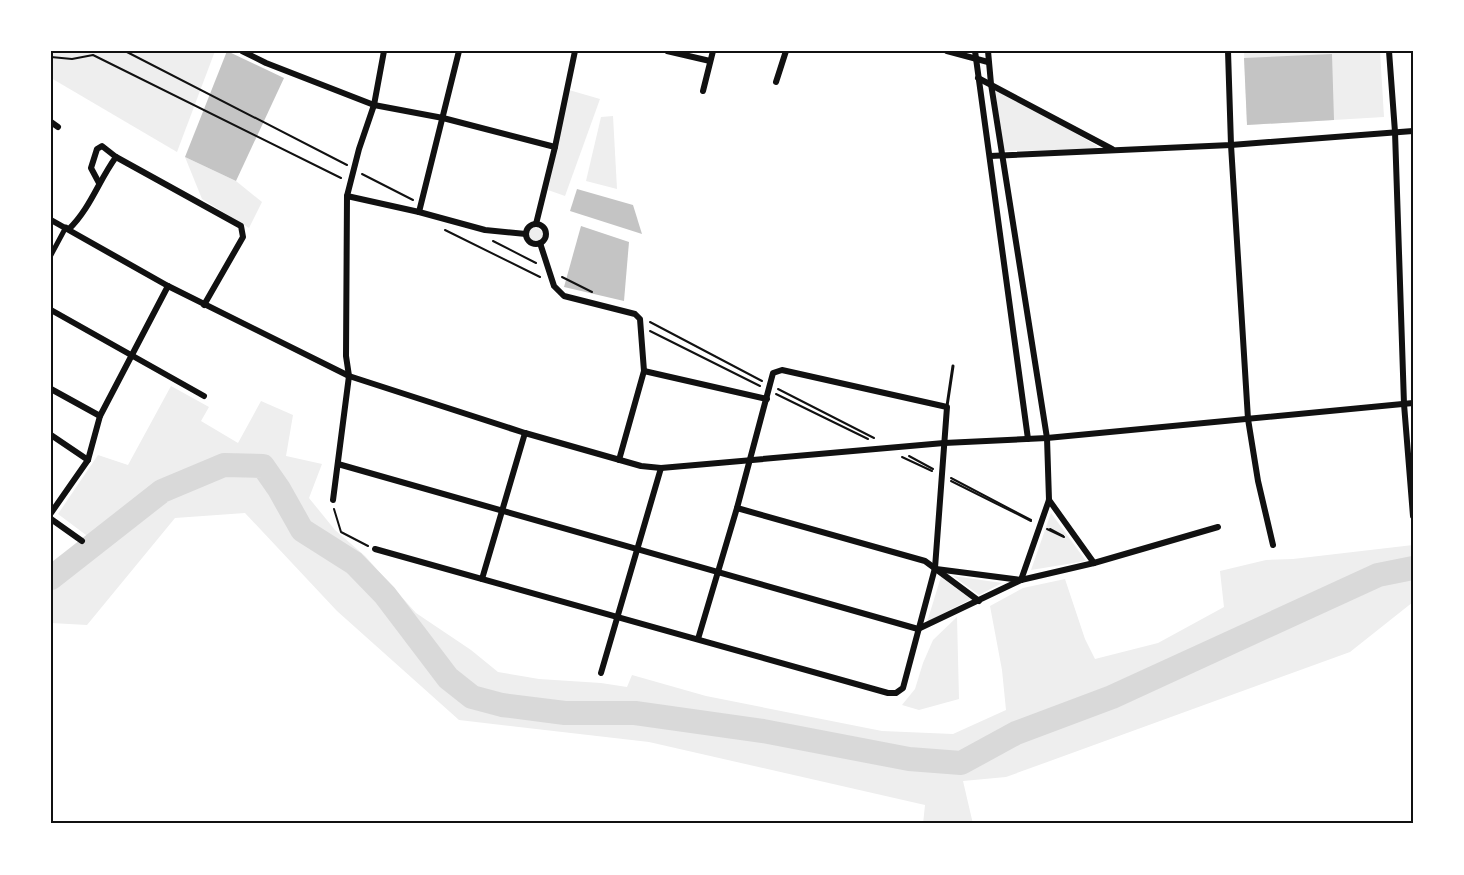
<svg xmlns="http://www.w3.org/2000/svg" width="1464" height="875" viewBox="0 0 1464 875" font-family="Roboto,sans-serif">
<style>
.green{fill:#eee}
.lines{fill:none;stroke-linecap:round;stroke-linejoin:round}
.river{stroke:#d9d9d9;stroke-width:24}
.building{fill:#c4c4c4}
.path{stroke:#111;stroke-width:2}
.service{stroke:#111;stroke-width:3}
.pedestrian{stroke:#111;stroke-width:5}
.minor{stroke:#111;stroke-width:6}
.neatline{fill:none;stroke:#111;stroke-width:2}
</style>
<rect width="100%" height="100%" fill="#fff"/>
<g class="green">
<polygon points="51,51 215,51 177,152 51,78"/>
<polygon points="1244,51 1380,51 1384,117 1247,125"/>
<polygon points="995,86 1097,146 1096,150 1003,151"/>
<polygon points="569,90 600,99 565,196 548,190"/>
<polygon points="613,116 617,189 586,181 601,117"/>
<polygon points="185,157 236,181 262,202 249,228 202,199"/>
<circle cx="535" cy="236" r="8"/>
<polygon points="171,386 209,407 201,421 238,443 261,401 293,415 286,456 322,464 309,498 335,530 365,556 416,613 471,650 498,672 539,679 601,683 627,687 632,675 706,696 882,731 953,734 1006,710 1002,670 990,606 1023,588 1065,579 1085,639 1095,659 1158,643 1224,607 1220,571 1266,560 1293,559 1413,545 1413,602 1350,652 1006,777 963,781 973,824 923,824 925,805 649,742 459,720 337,611 245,513 175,518 87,625 51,623 51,562 84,549 90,538 58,514 98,455 128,465"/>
<polygon points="1051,513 1086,561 1031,570"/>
<polygon points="953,576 1002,583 979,595"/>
<polygon points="941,577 971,599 927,622"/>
<polygon points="957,617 959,699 919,710 902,705 915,689 923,663 933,640"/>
</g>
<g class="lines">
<polyline class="river" points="51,578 162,491 224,465 263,466 279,489 302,530 354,563 385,595 448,678 472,697 502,705 565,713 635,713 763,731 909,759 961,763 1016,733 1112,697 1378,575 1413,568"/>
</g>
<g class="building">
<polygon points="227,51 284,78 236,181 185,157"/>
<polygon points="1332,54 1334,120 1247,125 1244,58"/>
<polygon points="577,189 633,205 642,234 570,211"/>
<polygon points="581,226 629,242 624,301 564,287"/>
</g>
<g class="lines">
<g class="path">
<polyline points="125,51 347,165"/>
<polyline points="51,57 72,59 93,55 341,178"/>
<polyline points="362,174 413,200"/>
<polyline points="445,230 540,277"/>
<polyline points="493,241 536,263"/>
<polyline points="562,277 592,292"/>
<polyline points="650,322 762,381"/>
<polyline points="650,331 760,386"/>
<polyline points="778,389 874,438"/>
<polyline points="776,394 868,439"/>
<polyline points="909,456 933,469"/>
<polyline points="902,457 932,471"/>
<polyline points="951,478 1031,520"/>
<polyline points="951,481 1031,521"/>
<polyline points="334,509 341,532 368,546"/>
<polyline points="1047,529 1064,537"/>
<polyline points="1050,529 1063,536"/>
</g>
<polyline class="service" points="947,406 953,366"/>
<polyline class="pedestrian" points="51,255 66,227"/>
<g class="minor">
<polyline points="242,51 266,63 374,105 443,118 555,147"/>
<polyline points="667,51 710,61"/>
<polyline points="947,51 988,62"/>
<polyline points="975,51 1028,439"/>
<polyline points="988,51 991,84 1047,438 1049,500 1021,580"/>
<polyline points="1228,51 1231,145 1248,419 1258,481 1273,545"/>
<polyline points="1389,51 1395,132 1404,404 1413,516"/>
<polyline points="978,78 1112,149"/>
<polyline points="776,82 786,51"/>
<polyline points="703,91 713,51"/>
<polyline points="51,122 58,127"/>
<polyline points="990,156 1231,145 1413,131"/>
<polyline points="99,183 91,168 97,149 102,146 116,157 241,226 243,237 204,305"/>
<polyline points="347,196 419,212 485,230 526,234"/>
<polyline points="419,212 459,51"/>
<polyline points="51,220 168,286 349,376 525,433 641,466 661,468 944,443 1047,438 1413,403"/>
<polyline points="536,224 555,147 575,51"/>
<circle cx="536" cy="234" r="10"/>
<path d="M69,229C90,209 99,180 116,157"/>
<polyline points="540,243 554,286 564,296 635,314 640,319 644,371 619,460"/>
<polyline points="51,310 204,396"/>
<polyline points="644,371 767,399"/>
<polyline points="51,389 100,416"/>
<polyline points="51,435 88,460"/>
<polyline points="338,464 918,629 1021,580 1094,563 1218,527"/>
<polyline points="333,500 349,376 346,356 347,196 359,149 374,105 384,51"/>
<polyline points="1049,500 1094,563"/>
<polyline points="737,508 925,561 979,601"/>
<polyline points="51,513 88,460 100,416 168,286"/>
<polyline points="51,519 82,541"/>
<polyline points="375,549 888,693 896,693 903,688 935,568 947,407 782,370 773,373 737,508 698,639"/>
<polyline points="936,569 1021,580"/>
<polyline points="482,579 525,433"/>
<polyline points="601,673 661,468"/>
</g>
</g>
<rect width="1464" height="875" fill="none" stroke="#ffffff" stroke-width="105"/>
<rect x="52" y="52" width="1360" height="770" class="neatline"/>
</svg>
